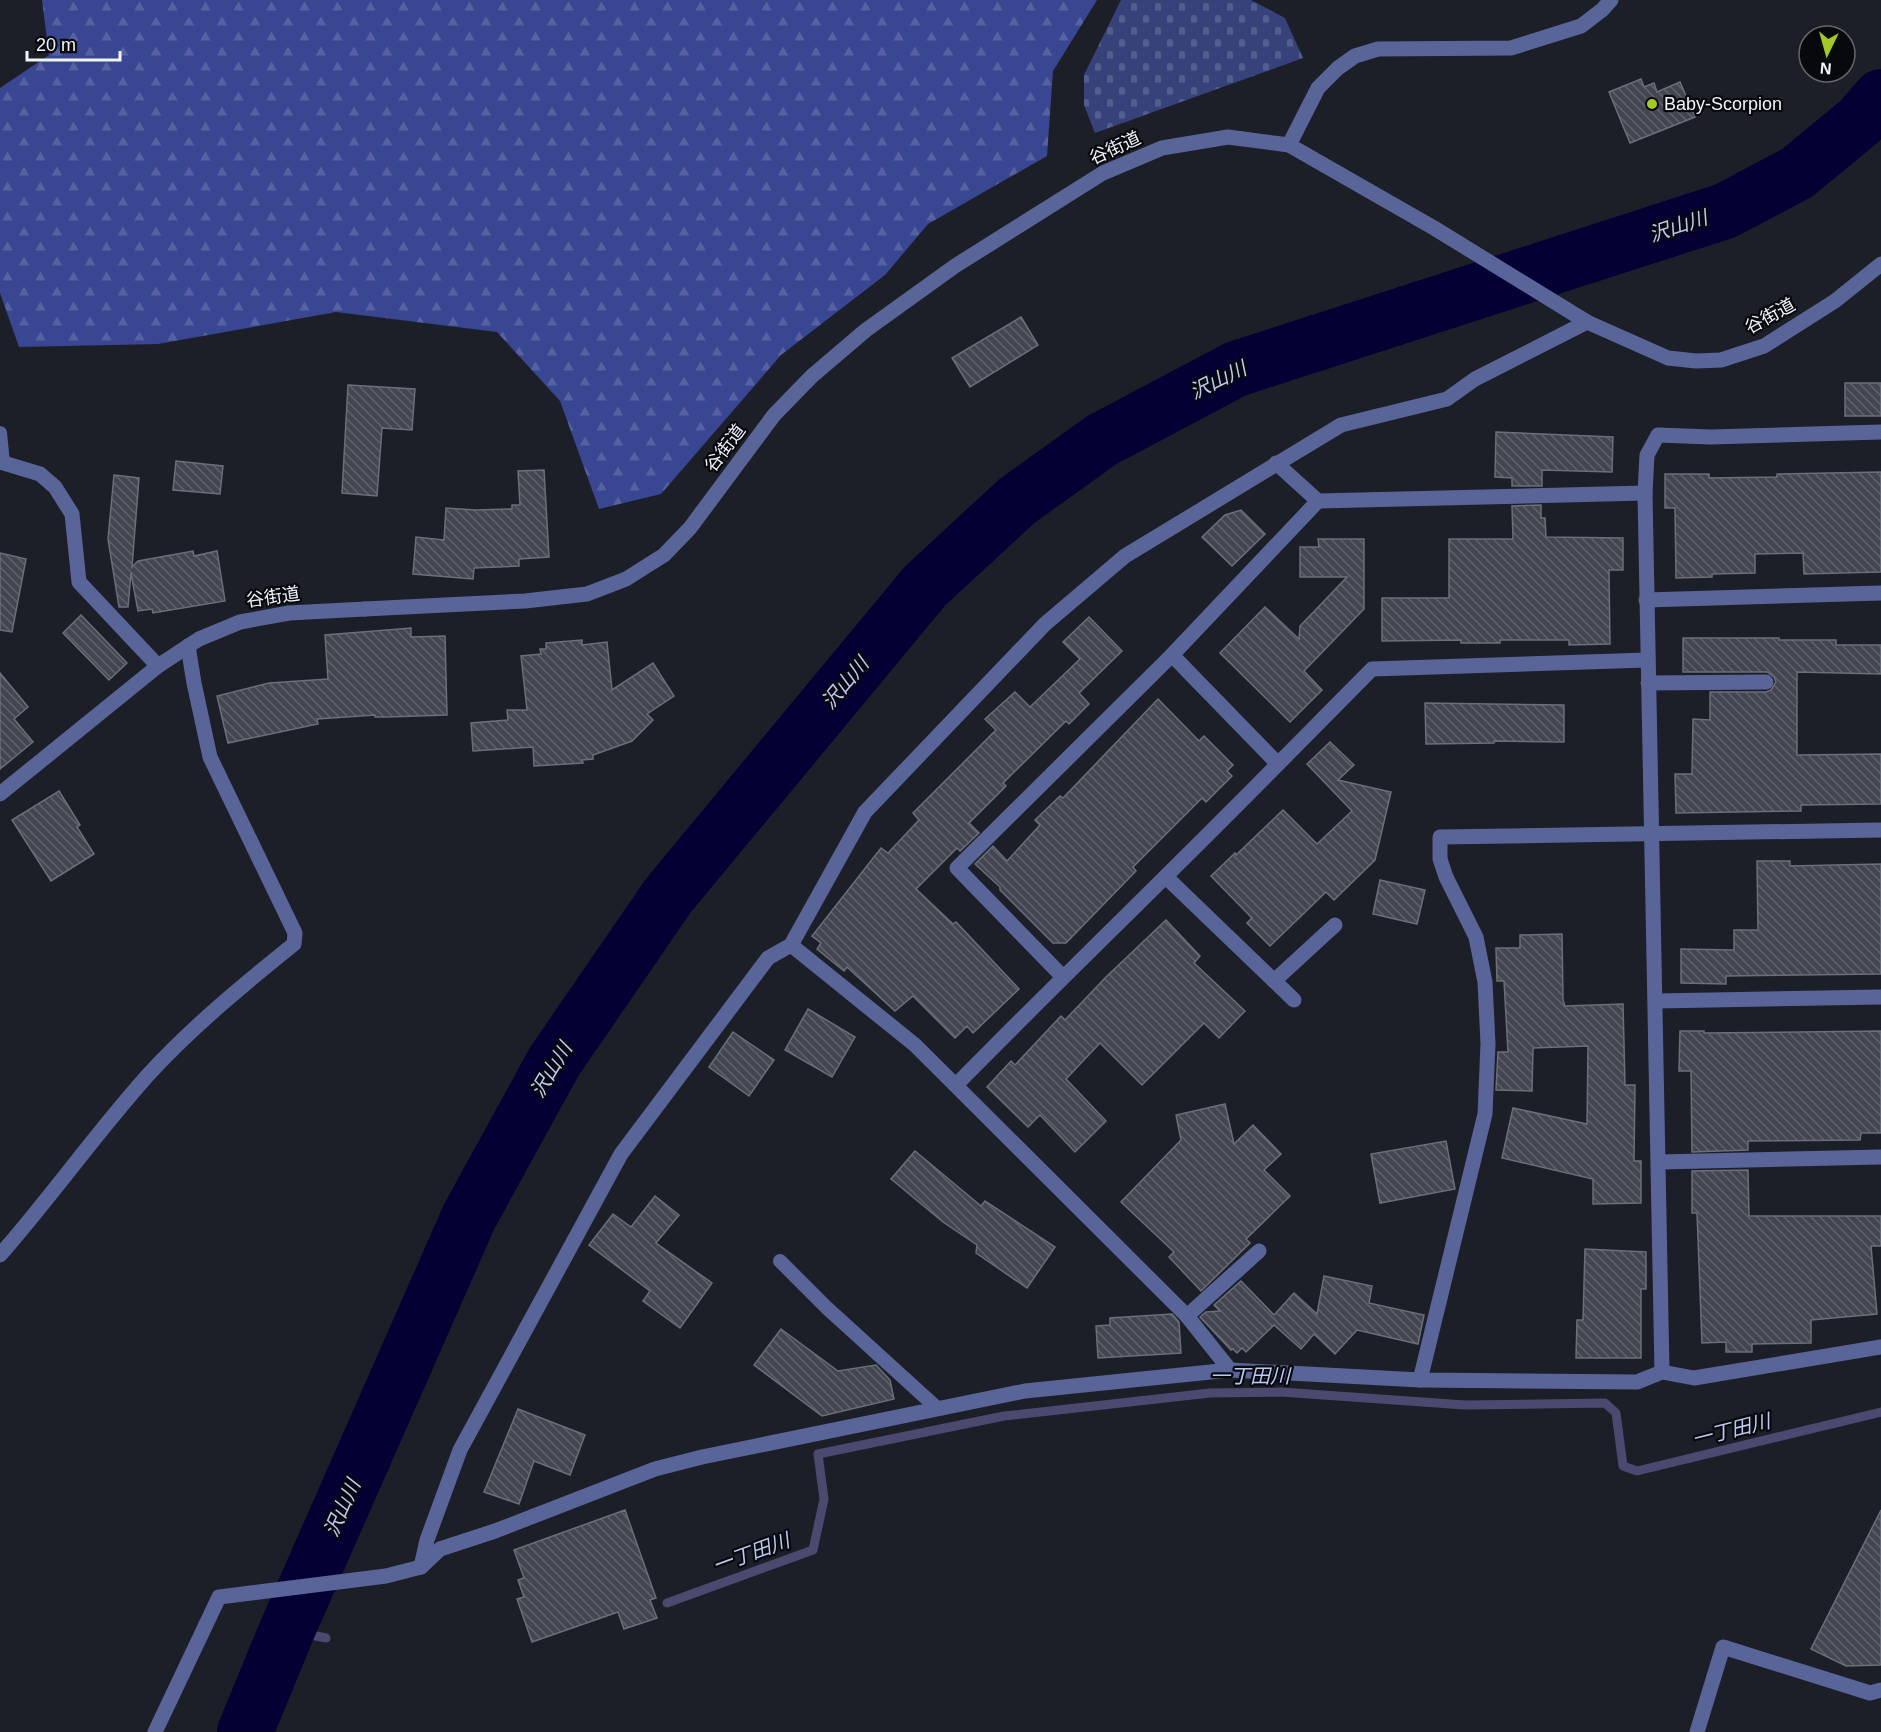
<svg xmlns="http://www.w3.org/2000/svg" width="1881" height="1732" viewBox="0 0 1881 1732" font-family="Arial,'Noto Sans JP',sans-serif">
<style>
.forest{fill:url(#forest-firs)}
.cemetery{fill:url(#cemetery-stones)}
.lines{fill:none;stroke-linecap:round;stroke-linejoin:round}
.stream{stroke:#4c4970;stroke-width:9}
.river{stroke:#050034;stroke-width:56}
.building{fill:url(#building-back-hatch);stroke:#6b6f7a;stroke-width:1.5}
.service{stroke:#596599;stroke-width:14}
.minor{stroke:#596599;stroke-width:15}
.tertiary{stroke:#596599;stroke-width:15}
.poi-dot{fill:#a3c927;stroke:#08090d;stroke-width:2}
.labels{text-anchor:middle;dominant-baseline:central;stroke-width:4.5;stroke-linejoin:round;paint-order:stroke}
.poi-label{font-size:18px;fill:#f2f4fb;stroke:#08090d;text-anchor:start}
.street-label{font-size:18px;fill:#f2f4fb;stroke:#08090d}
.water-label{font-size:20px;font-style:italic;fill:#bdc9f4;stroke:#08090d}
</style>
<defs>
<pattern id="forest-firs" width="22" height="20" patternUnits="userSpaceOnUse" patternTransform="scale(1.5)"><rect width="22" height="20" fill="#394692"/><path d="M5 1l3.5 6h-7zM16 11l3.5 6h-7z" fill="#5661a2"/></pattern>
<pattern id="cemetery-stones" width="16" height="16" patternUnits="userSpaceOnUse" patternTransform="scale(1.5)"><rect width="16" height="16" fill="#37427a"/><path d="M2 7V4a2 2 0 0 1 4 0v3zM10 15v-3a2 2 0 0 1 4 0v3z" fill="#545e8e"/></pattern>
<pattern id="building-back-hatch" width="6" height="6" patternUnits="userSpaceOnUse" patternTransform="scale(1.5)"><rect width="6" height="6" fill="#434651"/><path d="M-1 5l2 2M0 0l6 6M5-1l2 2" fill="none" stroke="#5f616b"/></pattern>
</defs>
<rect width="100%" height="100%" fill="#1c1f28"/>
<polygon class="forest" points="42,0 1097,0 1053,71 1047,156 928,224 885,275 781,355 661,494 599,509 560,401 497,332 336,312 158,344 19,347 0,293 0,88 49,55"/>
<polygon class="cemetery" points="1121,0 1251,0 1285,18 1303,58 1095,133 1084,105 1084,75"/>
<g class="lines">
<g class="stream">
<polyline points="667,1603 813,1550 824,1499 818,1454 1004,1416 1210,1393 1281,1392 1465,1405 1605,1403 1616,1413 1623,1466 1637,1471 1881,1412"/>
<polyline points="287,1630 326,1638"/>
</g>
<polyline class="river" points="245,1732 287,1630 469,1217 554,1062 668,896 925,586 1017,501 1102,440 1236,369 1725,211 1797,173 1860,121 1881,97"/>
</g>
<g class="building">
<polygon points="1641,79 1644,87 1654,83 1657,92 1680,82 1695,117 1630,143 1609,92"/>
<polygon points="1021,317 1038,345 970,387 952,358"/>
<rect x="1845" y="383" width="36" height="33"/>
<polygon points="348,385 415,389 412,430 382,428 377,496 342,493"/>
<polygon points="1496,432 1613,437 1612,472 1542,470 1542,486 1512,486 1512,478 1495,477"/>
<polygon points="176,461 223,466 220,494 173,490"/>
<polygon points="544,470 549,557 519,559 519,566 474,568 473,579 413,574 416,537 444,540 446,508 475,510 512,509 512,505 520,505 518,471"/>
<polygon points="1881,472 1881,572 1804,574 1803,553 1755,554 1755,573 1712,574 1712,577 1676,578 1675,508 1665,508 1665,474 1709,474 1709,478 1777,477 1777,474"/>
<polygon points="114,475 139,478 132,567 138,561 193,551 194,556 217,551 225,601 153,613 152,609 138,611 131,573 128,607 119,607 108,539"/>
<polygon points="1541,505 1541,518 1545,518 1546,537 1623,538 1623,570 1609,570 1610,644 1569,645 1569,640 1500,640 1500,643 1461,643 1461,640 1382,641 1382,598 1449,598 1449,539 1513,539 1512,506"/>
<polygon points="1241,510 1265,534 1232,566 1202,537 1225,515"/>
<polygon points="1318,539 1364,539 1364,609 1304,671 1322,690 1290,722 1220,653 1265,607 1299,639 1300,626 1347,577 1300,577 1300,547 1319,547"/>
<polygon points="0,553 26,559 12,632 0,630"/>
<polygon points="81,615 127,663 109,680 63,633"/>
<polygon points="1089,617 1122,651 1079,693 1089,704 1069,724 1066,721 1003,783 1006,786 969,823 979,833 960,851 957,848 916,889 953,924 956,922 1019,989 973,1033 967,1026 955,1038 913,996 895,1011 847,967 844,971 817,949 821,943 812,936 881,848 888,853 919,820 913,813 996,730 985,719 1015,692 1030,707 1080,659 1063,642"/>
<polygon points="411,628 411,637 445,636 447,715 387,717 375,717 375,715 317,719 318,724 228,743 217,696 269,683 328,679 325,635"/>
<polygon points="1683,638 1779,638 1779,640 1836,640 1836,645 1881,645 1881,674 1797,672 1797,755 1881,754 1881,804 1801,805 1801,811 1676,813 1675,774 1692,774 1693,719 1710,720 1710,692 1766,692 1771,690 1776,682 1774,677 1767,672 1683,672"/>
<polygon points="582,640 582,645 607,642 612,690 653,663 674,696 647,714 653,720 632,741 593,755 593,759 582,760 583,763 534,766 533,747 473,751 471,723 508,720 507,710 527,710 521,656 541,654 540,649 546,649 546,643"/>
<polygon points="0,673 28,707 14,719 33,742 0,769"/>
<polygon points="1158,699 1199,741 1204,736 1233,765 1227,771 1232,776 1206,802 1202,798 1133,867 1136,871 1066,943 1053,943 1000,890 1000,887 975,864 993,846 1007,861 1040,825 1035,820 1060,796 1063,798"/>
<polygon points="1425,703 1564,705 1564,742 1494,741 1494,743 1426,744"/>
<polygon points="1330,742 1354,765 1338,780 1391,792 1375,860 1334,900 1326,892 1270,946 1247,923 1252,918 1211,876 1235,853 1236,855 1283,810 1317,844 1352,811 1307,764"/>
<polygon points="59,791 80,825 77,827 94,854 51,881 12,820"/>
<polygon points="1757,861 1790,861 1790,866 1881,864 1881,974 1726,976 1726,984 1681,983 1681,949 1734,950 1734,930 1758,930"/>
<polygon points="1380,880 1425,890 1417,924 1373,914"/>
<polygon points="1166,920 1200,956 1194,963 1245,1011 1219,1038 1204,1023 1142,1085 1100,1043 1066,1079 1106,1121 1075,1152 1040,1115 1028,1127 987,1087 1011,1061 1015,1065 1061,1016 1065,1020 1106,977"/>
<polygon points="1562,934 1563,1000 1565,1006 1623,1004 1625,1085 1635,1085 1634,1161 1641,1161 1641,1203 1593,1204 1593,1179 1502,1158 1513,1108 1587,1124 1588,1046 1533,1048 1532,1091 1496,1090 1498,1052 1508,1052 1504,981 1497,981 1496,948 1520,948 1520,935"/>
<polygon points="808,1009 855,1037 832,1077 785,1050"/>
<polygon points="1680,1031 1704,1031 1704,1033 1881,1031 1881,1133 1861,1133 1860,1140 1748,1141 1748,1150 1692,1152 1691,1071 1679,1071"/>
<polygon points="733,1032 774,1060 749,1096 709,1067"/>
<polygon points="1225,1104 1234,1144 1253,1125 1281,1154 1264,1170 1290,1196 1246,1239 1250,1243 1201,1291 1169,1257 1174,1252 1121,1202 1181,1140 1176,1115"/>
<polygon points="1446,1141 1455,1189 1380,1203 1371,1154"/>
<polygon points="915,1151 981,1206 985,1201 1055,1247 1027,1288 976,1253 977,1245 943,1222 891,1179"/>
<polygon points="1748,1170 1749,1216 1881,1216 1881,1246 1871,1246 1877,1314 1811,1320 1811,1343 1752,1344 1752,1352 1726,1352 1726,1342 1702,1343 1697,1213 1692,1213 1692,1171"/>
<polygon points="655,1196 679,1215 656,1243 712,1283 680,1328 643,1301 650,1291 589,1245 613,1214 631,1227"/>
<polygon points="1585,1249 1646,1252 1646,1289 1641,1289 1641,1358 1576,1358 1577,1320 1583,1320"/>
<polygon points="1324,1276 1372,1286 1369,1303 1424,1315 1418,1344 1357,1330 1335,1354 1314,1334 1301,1349 1274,1325 1246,1352 1242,1348 1237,1353 1233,1349 1231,1350 1200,1317 1206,1312 1220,1311 1214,1305 1241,1281 1274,1315 1294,1293 1317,1314"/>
<polygon points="1172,1314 1179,1322 1181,1353 1098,1358 1096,1326 1110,1325 1110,1318"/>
<polygon points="781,1329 838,1371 876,1365 890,1380 894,1399 822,1416 754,1365"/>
<polygon points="518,1409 585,1435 570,1475 534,1461 519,1504 484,1492"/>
<polygon points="625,1510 656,1598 650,1600 657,1618 624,1629 618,1612 532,1642 517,1599 524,1597 518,1580 524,1578 514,1550"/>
<polygon points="1881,1510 1881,1665 1846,1666 1811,1649"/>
</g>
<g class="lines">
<g class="service">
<polyline points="0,433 3,463"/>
<polyline points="780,1261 827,1308 937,1408"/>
</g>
<g class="minor">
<polyline points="0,462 40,474 55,487 72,514 79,582 158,666"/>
<polyline points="1276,463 1318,501 1645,493 1662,1372"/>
<polyline points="1645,493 1647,455 1658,435 1711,437 1881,432"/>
<polyline points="1646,600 1881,593"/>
<polyline points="1172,655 1318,501"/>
<polyline points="1648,683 1766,682"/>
<polyline points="1278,764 1372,669 1647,660"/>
<polyline points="0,794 158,666 199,639 240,622 289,613 365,609"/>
<polyline points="1166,877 1294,1000"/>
<polyline points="791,945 915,1045 1187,1316 1230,1370"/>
<polyline points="1274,981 1335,925"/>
<polyline points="1656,1001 1881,997"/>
<path d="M956,1085C1062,977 1172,872 1278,764L1172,655L957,868L1063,977"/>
<polyline points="1659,1162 1881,1157"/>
<path d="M0,1255C51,1197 96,1133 148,1075C192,1027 243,985 294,944L295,933L210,757L194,683L188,646"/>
<polyline points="1187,1316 1259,1251"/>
<polyline points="1420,1380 1485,1114 1488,1044 1485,982 1476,937 1446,877 1440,859 1440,837 1881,830"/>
<polyline points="421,1567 427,1540 460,1450 621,1154 768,958 791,945 865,812 1045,624 1125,556 1341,425 1447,399 1475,379 1587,322"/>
<polyline points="155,1732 219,1597 386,1576 421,1567 440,1549 495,1531 655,1469 702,1457 1025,1391 1230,1370 1420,1380 1637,1382 1662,1372 1694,1378 1881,1347"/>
<polyline points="1697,1732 1723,1647 1870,1693 1881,1690"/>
</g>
<g class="tertiary">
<polyline points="1289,145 1318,88 1338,68 1355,56 1378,49 1511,48 1581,26 1602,10 1611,0"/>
<polyline points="365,609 525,601 587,594 626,579 664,555 690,528 774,415 812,376 866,330 955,266 1103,173 1162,148 1228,137 1289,145 1434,228 1587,322 1668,358 1696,361 1721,360 1764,346 1835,301 1881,264"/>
</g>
</g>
<circle class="poi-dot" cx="1652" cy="104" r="6"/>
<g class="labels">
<g class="poi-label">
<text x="1664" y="104">Baby-Scorpion</text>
</g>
<g class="street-label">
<text transform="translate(1115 148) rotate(-25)">谷街道</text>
<text transform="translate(1770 316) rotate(-29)">谷街道</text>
<text transform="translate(725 448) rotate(-53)">谷街道</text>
<text transform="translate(273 597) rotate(-8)">谷街道</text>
</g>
<g class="water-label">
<text transform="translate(1678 226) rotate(-18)">沢山川</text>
<text transform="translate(1218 380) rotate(-26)">沢山川</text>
<text transform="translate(845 683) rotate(-50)">沢山川</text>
<text transform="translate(551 1070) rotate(-59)">沢山川</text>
<text x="1250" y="1376">一丁田川</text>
<text transform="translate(1731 1430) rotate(-14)">一丁田川</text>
<text transform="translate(342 1508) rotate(-66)">沢山川</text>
<text transform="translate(751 1553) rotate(-20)">一丁田川</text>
</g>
</g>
<g transform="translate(1827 54) rotate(185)"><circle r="28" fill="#08090d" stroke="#66676c" stroke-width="1.5"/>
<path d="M0-4.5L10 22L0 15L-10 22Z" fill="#a3c927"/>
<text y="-9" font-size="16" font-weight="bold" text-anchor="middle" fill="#f2f4fb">N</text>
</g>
<path d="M27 51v9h93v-9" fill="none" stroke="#f2f4fb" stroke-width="3"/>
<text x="36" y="51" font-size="18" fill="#f2f4fb" stroke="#08090d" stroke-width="4.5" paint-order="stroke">20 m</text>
</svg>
